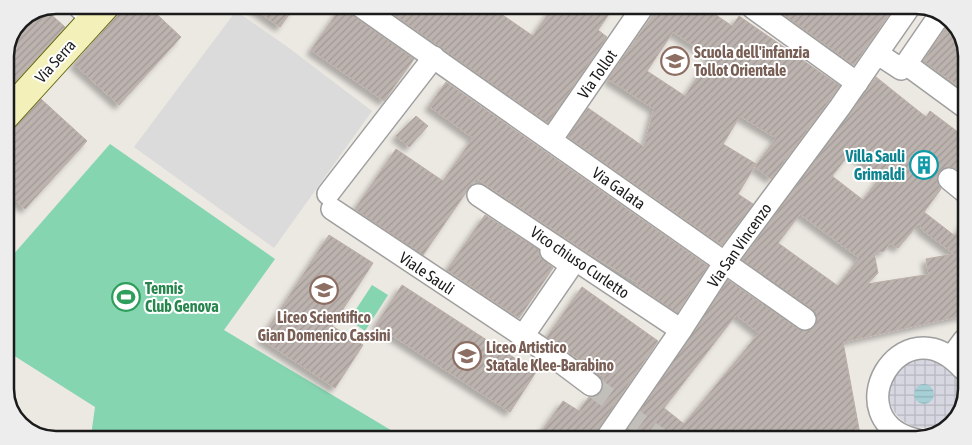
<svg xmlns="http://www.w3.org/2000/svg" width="972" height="445" viewBox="0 0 972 445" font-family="'Asap Condensed',sans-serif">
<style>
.pitch{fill:#86d5b1}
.parking{fill:#dbdbdb}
.plaza{fill:url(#plaza-grid)}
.water{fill:url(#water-rules)}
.building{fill:url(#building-hatch);stroke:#bcaea6;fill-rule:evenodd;filter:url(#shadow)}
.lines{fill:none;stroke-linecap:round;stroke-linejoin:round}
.street-tunnel{stroke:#c2bfba;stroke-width:21;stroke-dasharray:21 11;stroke-linecap:butt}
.street-casing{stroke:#9f9f9f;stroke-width:24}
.secondary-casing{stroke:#63670e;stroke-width:30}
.street{stroke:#fff;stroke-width:21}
.secondary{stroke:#f3f1b9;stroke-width:28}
.labels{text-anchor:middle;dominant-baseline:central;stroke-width:4;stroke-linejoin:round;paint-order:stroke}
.education-label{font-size:16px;font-weight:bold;fill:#785e54;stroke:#fff;text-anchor:start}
.street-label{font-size:16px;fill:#1b1b1b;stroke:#fff}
.culture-label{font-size:16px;font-weight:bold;fill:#0d838f;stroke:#fff;text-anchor:end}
.leisure-label{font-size:16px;font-weight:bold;fill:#27864d;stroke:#fff;text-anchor:start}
.rim{fill:none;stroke:#1b1b1b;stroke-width:2.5}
</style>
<defs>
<pattern id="plaza-grid" width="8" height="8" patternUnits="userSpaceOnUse" patternTransform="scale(1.25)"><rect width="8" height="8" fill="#d6d7e1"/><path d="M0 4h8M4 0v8" fill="none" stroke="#b7b8c0"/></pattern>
<pattern id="water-rules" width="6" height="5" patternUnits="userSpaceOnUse" patternTransform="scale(1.25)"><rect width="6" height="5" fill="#a6cfd6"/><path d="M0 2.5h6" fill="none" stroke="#8eb1b7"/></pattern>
<pattern id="building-hatch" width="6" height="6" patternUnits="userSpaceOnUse" patternTransform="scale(1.25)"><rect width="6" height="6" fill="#bcb3af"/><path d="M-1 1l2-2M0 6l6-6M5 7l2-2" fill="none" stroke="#a19996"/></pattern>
<filter id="shadow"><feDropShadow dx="-4.5" dy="4.5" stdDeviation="2.5" flood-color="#0004"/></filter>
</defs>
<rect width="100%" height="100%" fill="#ece8e2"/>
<g class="pitch">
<polygon points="110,144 275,259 224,330 404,438 91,436 95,407 5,350 5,264"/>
<polygon points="372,285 388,295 365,331 349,320"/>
</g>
<polygon class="parking" points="236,11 289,48 372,111 274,248 134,147"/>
<circle class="plaza" cx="924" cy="393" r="35"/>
<circle class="water" cx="924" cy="394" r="10"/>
<g class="building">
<polygon points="126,5 147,5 181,37 119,105 74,64"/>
<polygon points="250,6 295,6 280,27"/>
<polygon points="342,6 348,6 353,16 414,59 384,101 311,50"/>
<polygon points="382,6 491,7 533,36 553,7 613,8 598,30 607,37 548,123"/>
<path d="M658,8H706L732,26L739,16L840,86L771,179L755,167L776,138L740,116L723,144L756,164L738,194L753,204L722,245L568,137L588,108L644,147L654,109L608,79ZM673,32L711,57L685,96L647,71Z"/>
<polygon points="783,8 884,9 890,13 854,65 780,12"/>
<polygon points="45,9 65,27 5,93 5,52 20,20"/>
<polygon points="951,21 957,25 967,52 966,91 923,61"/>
<path d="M876,77L926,117L930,111L966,138V156L956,169L945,167L939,172L937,183L941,189L924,212L955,236L965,221L964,315L843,342L861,440L621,439L728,280L798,329L810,330L815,326L816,314L812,309L742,260ZM851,152L881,176L863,200L832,176ZM800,214L859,258L838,286L778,243ZM920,222L921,229L954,254L926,259L928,272L931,274L867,284L878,273L874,253L884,251L890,243L898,248ZM736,315L759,333L684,424L664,408Z"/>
<polygon points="446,82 708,266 677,313 637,285 638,283 590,254 476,178 423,255 355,209 396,149 443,181 473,138 429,106"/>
<polygon points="41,99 87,141 25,209 5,191 5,137"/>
<polygon points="416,116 428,126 409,147 396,136"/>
<polygon points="485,215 539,250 540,257 553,268 519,318 447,270"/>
<polygon points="329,235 373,263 332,326 363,345 335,388 261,339"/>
<polygon points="402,285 536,372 510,412 376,325"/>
<polygon points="582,287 658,341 596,432 594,439 537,438 563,401 579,411 589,397 596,396 603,387 604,377 547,337"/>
</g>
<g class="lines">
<g class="street-tunnel">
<polyline points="591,385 618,405"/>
<polyline points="624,412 660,439"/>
</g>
<defs>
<g id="street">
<polyline points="77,5 92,20"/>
<polyline points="360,6 805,319"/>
<polyline points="753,8 857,83"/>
<polyline points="878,54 901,69 906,64 966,108"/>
<polyline points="906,64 941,13"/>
<polyline points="551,140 642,8"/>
<polyline points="949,179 965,192"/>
<polyline points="328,194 434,57"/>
<polyline points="478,195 681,330"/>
<polyline points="332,209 547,352 591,385"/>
<polyline points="523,336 569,269 568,263 551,251"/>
<polyline points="952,356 964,340"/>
<polyline points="606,439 681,330 725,262 840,107 908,9"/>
<path d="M917,440C833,421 901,300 963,369"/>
</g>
<polyline id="secondary" points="5,116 106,5"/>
</defs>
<use href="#street" class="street-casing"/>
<use href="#secondary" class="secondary-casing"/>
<use href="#street" class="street"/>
<use href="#secondary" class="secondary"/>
</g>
<defs>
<symbol id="school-ring" viewBox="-11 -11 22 22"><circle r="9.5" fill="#fff" stroke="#8d6e63" stroke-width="1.5"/><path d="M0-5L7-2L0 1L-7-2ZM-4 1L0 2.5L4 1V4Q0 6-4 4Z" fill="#8d6e63"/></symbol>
<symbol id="building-ring" viewBox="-11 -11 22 22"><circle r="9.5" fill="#fff" stroke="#0f9aa8" stroke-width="1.5"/><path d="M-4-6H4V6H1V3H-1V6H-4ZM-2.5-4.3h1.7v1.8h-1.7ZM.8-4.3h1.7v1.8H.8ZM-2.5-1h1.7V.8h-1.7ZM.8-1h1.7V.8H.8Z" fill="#0f9aa8"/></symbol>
<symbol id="stadium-ring" viewBox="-11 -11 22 22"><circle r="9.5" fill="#fff" stroke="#2e9e5b" stroke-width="1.5"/><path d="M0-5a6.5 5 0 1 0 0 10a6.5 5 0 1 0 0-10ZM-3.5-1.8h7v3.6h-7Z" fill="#2e9e5b"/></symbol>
</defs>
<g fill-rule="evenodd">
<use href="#school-ring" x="659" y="45" width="32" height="32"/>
<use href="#building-ring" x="908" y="149" width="32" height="32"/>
<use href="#school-ring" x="308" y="274" width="32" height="32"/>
<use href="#stadium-ring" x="110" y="281" width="32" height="32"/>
<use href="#school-ring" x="451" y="340" width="32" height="32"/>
</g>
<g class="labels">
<g class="education-label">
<text x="694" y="52">Scuola dell'infanzia<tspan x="694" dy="18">Tollot Orientale</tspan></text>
<text x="324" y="317" text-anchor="middle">Liceo Scientifico<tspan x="324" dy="18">Gian Domenico Cassini</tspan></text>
<text x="486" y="347">Liceo Artistico<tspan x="486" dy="18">Statale Klee-Barabino</tspan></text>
</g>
<g class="street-label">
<text transform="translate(55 61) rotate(-48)">Via Serra</text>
<text transform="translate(597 74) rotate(-55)">Via Tollot</text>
<text transform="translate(619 188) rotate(35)">Via Galata</text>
<text transform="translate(739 245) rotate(-55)">Via San Vincenzo</text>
<text transform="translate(580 262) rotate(34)">Vico chiuso Curletto</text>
<text transform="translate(427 273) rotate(34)">Viale Sauli</text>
</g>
<g class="culture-label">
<text x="905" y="156">Villa Sauli<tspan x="905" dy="18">Grimaldi</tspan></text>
</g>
<g class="leisure-label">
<text x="145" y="288">Tennis<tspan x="145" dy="18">Club Genova</tspan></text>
</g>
</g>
<path d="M0 0H972V445H0ZM56 14H916A42 42 0 0 1 958 56V389A42 42 0 0 1 916 431H56A42 42 0 0 1 14 389V56A42 42 0 0 1 56 14Z" fill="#ededed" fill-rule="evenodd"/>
<path class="rim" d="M56 14H916A42 42 0 0 1 958 56V389A42 42 0 0 1 916 431H56A42 42 0 0 1 14 389V56A42 42 0 0 1 56 14Z"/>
</svg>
